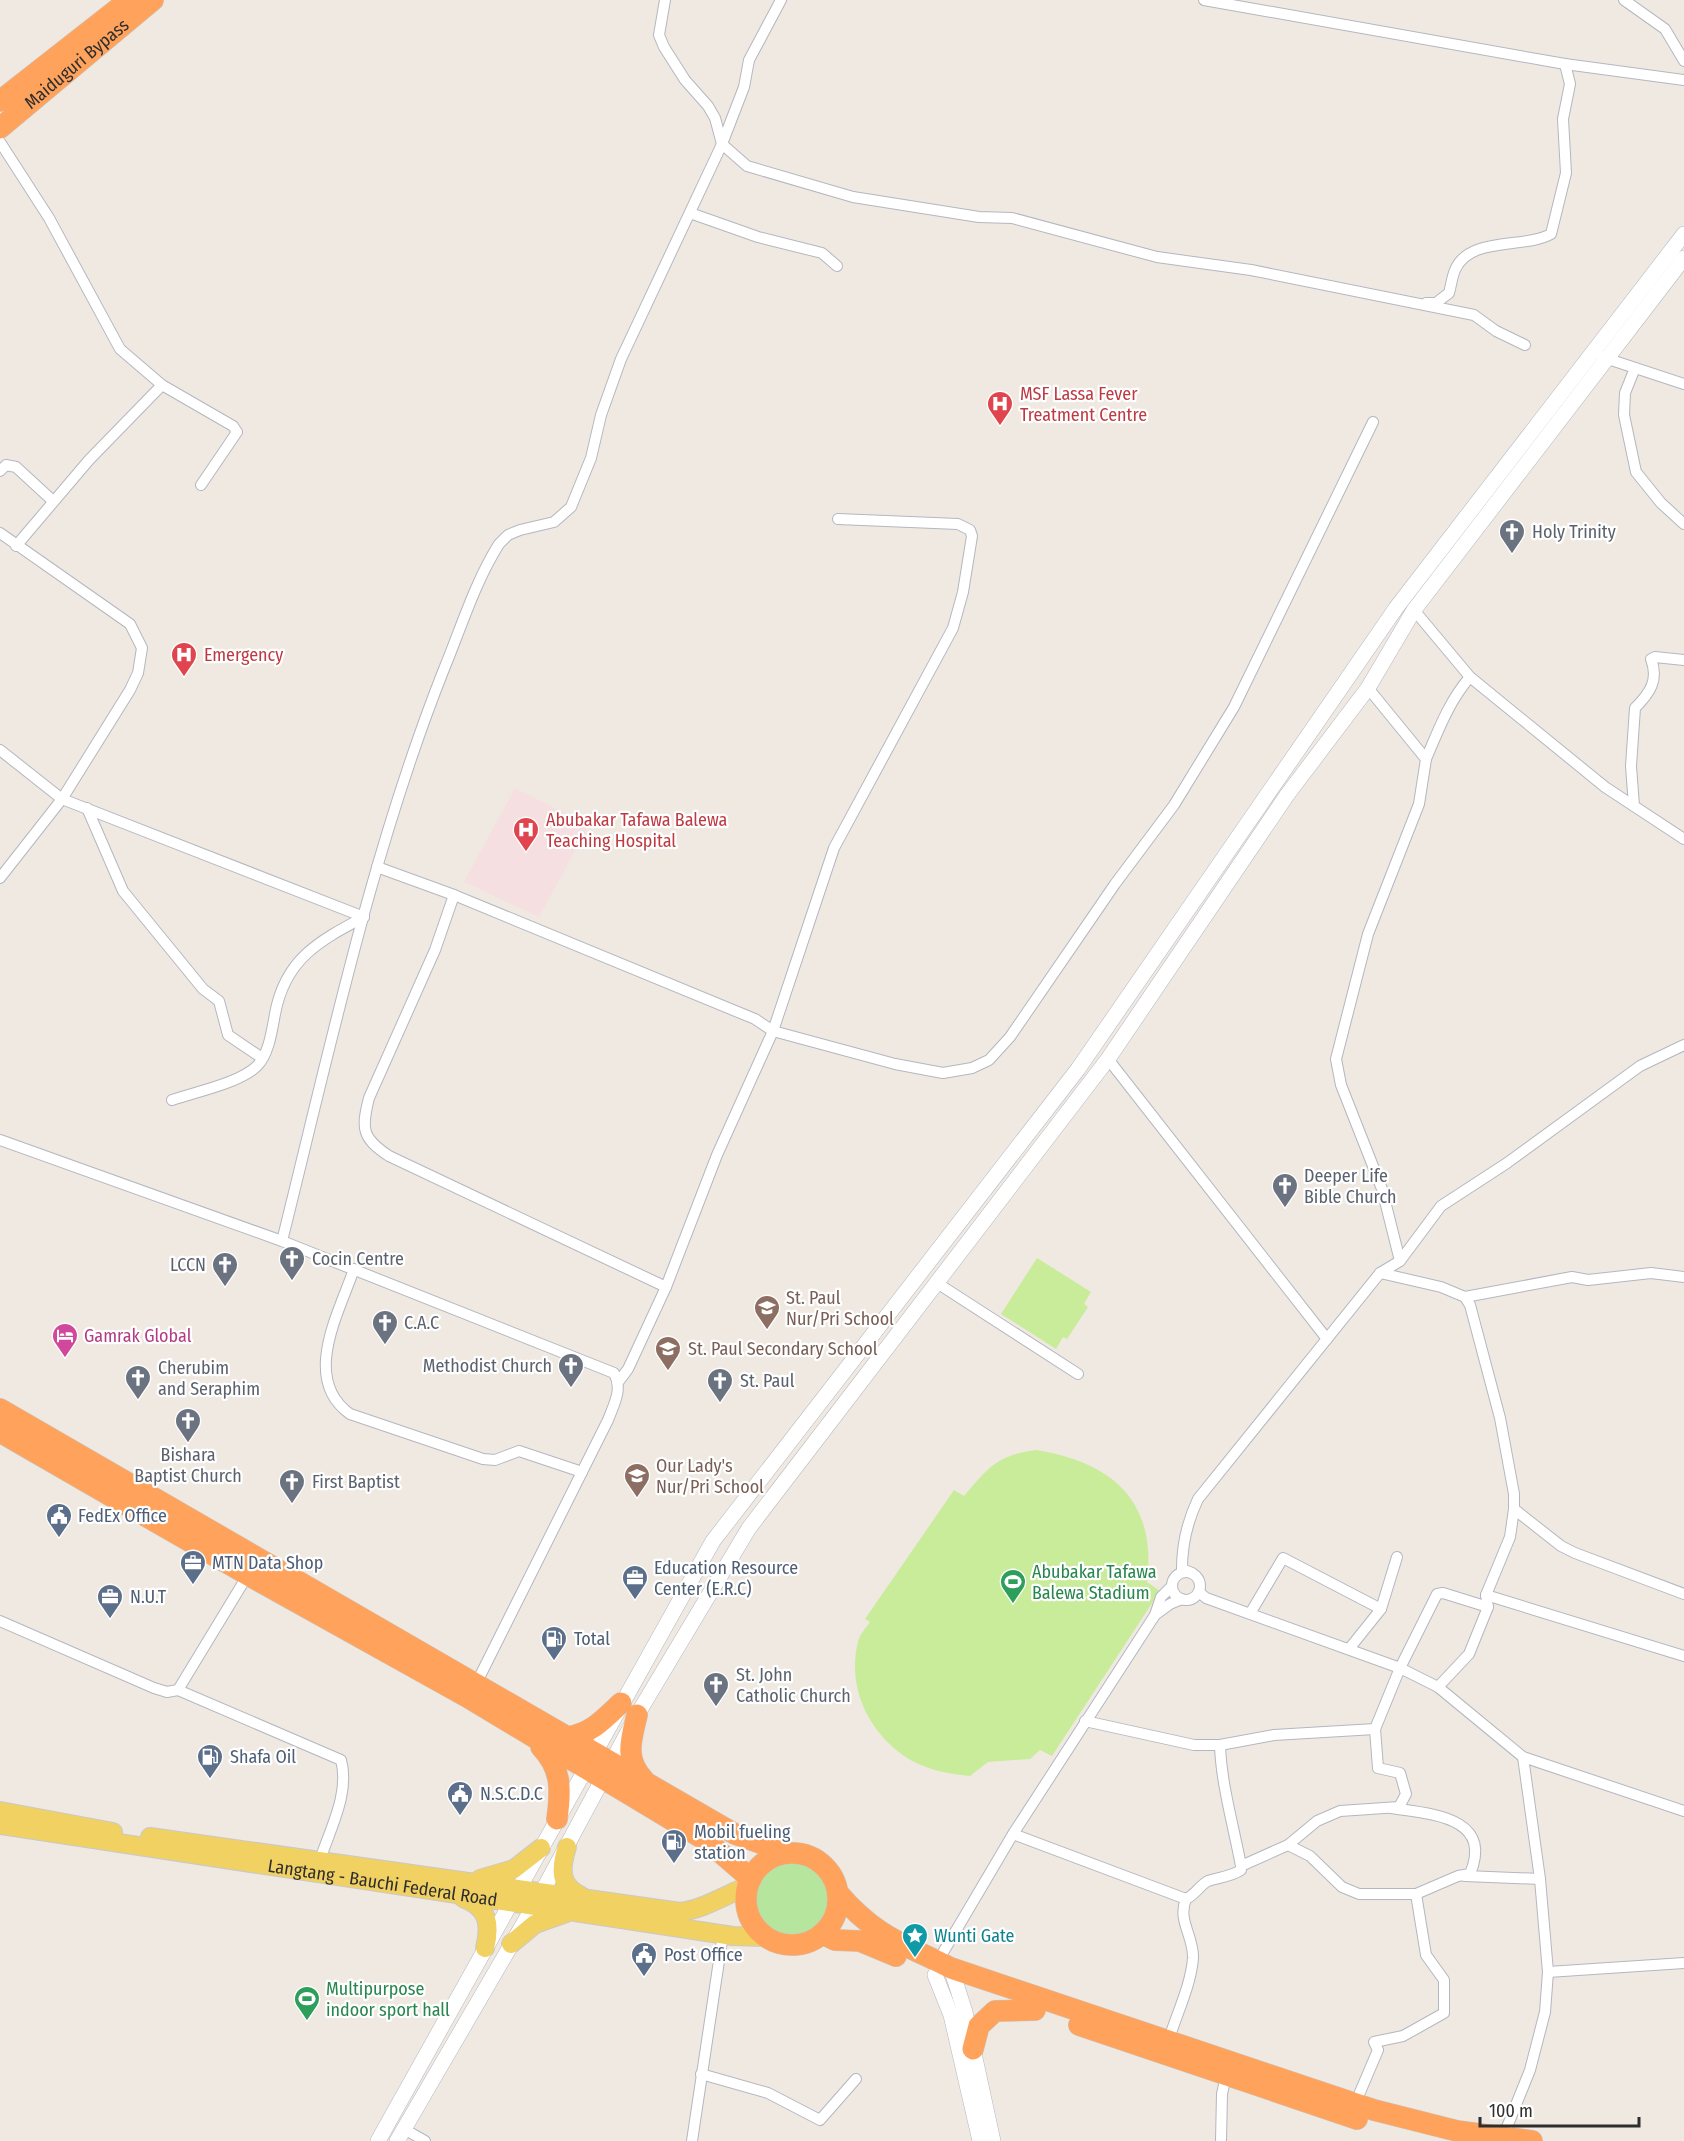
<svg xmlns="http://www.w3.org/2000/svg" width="1684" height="2141" viewBox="0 0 1684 2141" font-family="'Fira Sans Condensed',sans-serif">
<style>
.medical{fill:#f5dfe0}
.green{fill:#b6e59e}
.pitch{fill:#c9ec9a}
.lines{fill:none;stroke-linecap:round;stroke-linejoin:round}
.street-casing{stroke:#b4b7c1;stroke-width:12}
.secondary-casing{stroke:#b4b7c1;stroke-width:16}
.primary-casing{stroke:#c9c9c9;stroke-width:20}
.highway-casing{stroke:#c9c9c9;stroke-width:22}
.street{stroke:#fff;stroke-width:10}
.secondary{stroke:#fff;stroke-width:15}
.primary{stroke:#f2d163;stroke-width:18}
.highway{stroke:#ffa35c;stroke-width:21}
.labels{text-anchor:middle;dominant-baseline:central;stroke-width:4.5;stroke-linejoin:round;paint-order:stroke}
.street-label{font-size:18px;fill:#2e2e2e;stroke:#fff}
.health-label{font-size:18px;fill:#be3a42;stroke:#fff;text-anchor:start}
.worship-label{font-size:18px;fill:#5b616d;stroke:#fff;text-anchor:start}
.education-label{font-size:18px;fill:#785e54;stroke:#fff;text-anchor:start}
.hotel-label{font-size:18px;fill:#b23c85;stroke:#fff;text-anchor:start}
.service-label{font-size:18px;fill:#4e5e75;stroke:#fff;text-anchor:start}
.leisure-label{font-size:18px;fill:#27864d;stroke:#fff;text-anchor:start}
.culture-label{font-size:18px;fill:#0d838f;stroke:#fff;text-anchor:start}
</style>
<rect width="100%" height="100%" fill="#efe9e1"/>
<polygon class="medical" points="515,788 589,825 539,917 464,882"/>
<circle class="green" cx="791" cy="1899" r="40"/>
<g class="pitch">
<polygon points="1037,1258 1091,1292 1084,1304 1088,1307 1067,1339 1063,1337 1056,1349 1001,1314"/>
<path d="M1037,1450C1113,1463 1157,1501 1147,1582L1160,1591L1052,1756L1040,1750L1030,1759L988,1762L970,1776C947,1774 923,1769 904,1756C867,1730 847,1686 858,1642C859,1635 866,1628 870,1622L865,1619L954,1490L964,1496C989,1467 997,1455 1037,1450Z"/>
</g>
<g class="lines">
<defs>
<g id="street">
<polyline points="665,0 659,35 664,47 685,80 708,106 715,118 722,144 747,166 853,197 979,217 1012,218 1157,257 1251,270 1474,315 1496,331 1525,345"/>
<polyline points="1204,0 1565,64 1684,80"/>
<polyline points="1624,0 1665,29 1684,61"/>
<polyline points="0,142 49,218 120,349 162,385 233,426 237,432 201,485"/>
<polyline points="690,213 758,237 822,253 837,266"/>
<path d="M1426,303H1436L1449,293C1451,286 1452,277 1455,270C1469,236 1524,249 1551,234L1566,173L1563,119L1570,84L1565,64"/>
<polyline points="1602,357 1684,384"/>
<polyline points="1635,368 1625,393 1624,415 1636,472 1661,503 1684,524"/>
<polyline points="0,471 6,465 16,467 53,501"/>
<polyline points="0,533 130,624 142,648 138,673 130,690 62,799 0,878"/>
<polyline points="16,546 89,460 162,385"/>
<polyline points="1414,610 1470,677 1605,787 1684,839"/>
<polyline points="1368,688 1426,759 1419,804 1368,934 1336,1059 1341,1085 1382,1189 1400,1261"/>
<polyline points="0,750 62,799 364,917"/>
<path d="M1426,759C1438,731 1449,701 1470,677"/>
<path d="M1634,806L1631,766L1635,708C1650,693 1659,680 1651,659L1655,657L1684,660"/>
<polyline points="87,808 123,891 203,989 219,1001 228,1035 262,1058"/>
<polyline points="377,867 454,895 755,1019 773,1031 895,1064 943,1073 972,1068 989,1060 1010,1037 1115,884 1174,805 1234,707 1373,422"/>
<path d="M454,895L435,950L369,1098C361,1129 362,1138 389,1156L666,1287"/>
<polyline points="1108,1059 1327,1339"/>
<path d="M172,1100C195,1092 240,1083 257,1066C269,1054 272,1030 275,1014C285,959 319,941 364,917"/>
<path d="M0,1140L282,1241L614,1373C623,1389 614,1404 608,1420L477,1682"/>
<path d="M282,1241C330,1049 371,853 444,669C461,628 475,582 499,544L508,535L520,530L554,522L571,507L591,458L601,415L621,359L722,144L744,87L749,60L781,0"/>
<path d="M354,1269C339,1313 301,1379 350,1414L483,1459L495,1460L519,1451L582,1472"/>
<polyline points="1380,1273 1441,1287 1465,1297 1572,1277 1588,1280 1651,1273 1684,1277"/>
<polyline points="937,1283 1078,1374"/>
<polyline points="619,1381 628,1369 666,1287 717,1155 773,1031 834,848 953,628 963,592 972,536 970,530 958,524 838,519"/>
<polyline points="1514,1509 1561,1546 1575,1553 1684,1594"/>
<circle cx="1186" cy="1586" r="14"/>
<path d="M1192,1573L1182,1569C1182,1544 1187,1522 1198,1499L1380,1273L1400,1261L1441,1206L1507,1163L1640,1066L1684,1045"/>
<polyline points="1199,1592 1206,1598 1400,1668 1438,1687 1523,1757 1684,1811"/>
<polyline points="1486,1595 1684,1656"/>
<polyline points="1251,1612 1283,1558 1381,1609"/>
<polyline points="1155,1615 1170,1604 1182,1599"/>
<polyline points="0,1621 154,1688 167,1692 178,1690 249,1573"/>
<polyline points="1349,1649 1381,1609 1397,1557"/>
<polyline points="1438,1687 1469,1654 1488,1607 1486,1595 1510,1537 1514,1509 1514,1494 1500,1418 1470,1305 1465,1297"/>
<path d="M178,1690L341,1760C350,1793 330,1829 320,1860"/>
<polyline points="1085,1721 1194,1745 1220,1745 1274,1735 1375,1729"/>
<path d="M1220,1745C1221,1783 1234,1828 1241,1866"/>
<polyline points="1013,1834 1186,1899"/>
<path d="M1288,1845L1310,1856L1342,1887L1359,1894H1416L1458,1876L1470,1874C1494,1816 1429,1814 1391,1808"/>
<polyline points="1465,1876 1540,1879"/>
<polyline points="938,1961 1013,1834 1155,1615 1161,1597 1172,1586"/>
<polyline points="1548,1972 1684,1963"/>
<path d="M1169,2039C1177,2013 1191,1985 1193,1958C1194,1937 1177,1920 1186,1899C1195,1895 1200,1885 1208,1881C1220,1877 1230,1877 1241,1870V1866L1288,1845L1317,1821L1340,1811L1399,1807L1406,1794L1400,1773L1378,1768L1375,1729L1400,1668L1437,1594L1443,1593L1488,1607"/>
<polyline points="701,2074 768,2093 820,2120 856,2079"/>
<polyline points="1355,2104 1378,2050 1374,2042 1403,2036 1444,2013 1444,1980 1426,1955 1416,1894"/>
<polyline points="404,2129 425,2141"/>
<polyline points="1503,2137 1530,2070 1545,2012 1548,1972 1540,1879 1523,1757"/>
<polyline points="692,2141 723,1934"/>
<polyline points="1221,2141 1222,2094 1226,2075"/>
</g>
<g id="secondary">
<polyline points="951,1968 965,2012 993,2141"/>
<polyline points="935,1975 951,2015 980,2141"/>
<polyline points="378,2141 713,1541 1078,1069 1396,608 1684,234"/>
<polyline points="397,2141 542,1892 637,1715 749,1528 1108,1059 1287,795 1368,688 1414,610 1684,258"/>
</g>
<g id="primary">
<polyline points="0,1811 113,1832"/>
<path id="s1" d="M0,1825L733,1936L766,1937"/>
<path d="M150,1837L680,1912C704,1909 725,1895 748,1886"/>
<path d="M567,1847C560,1869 559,1885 581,1896"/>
<polyline points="480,1879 514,1869 541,1848"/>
<path d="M463,1898C488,1907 491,1924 485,1948"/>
<polyline points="511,1944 535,1924 566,1913"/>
</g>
<g id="highway">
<polyline points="0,101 129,0"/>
<path id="s2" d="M0,128L153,0"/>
<polyline points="0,1409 735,1834 788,1853"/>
<polyline points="0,1432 248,1575 469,1698 707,1841 751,1879"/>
<path d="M637,1715C631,1740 624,1759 644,1780"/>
<path d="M568,1737C592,1733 604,1719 621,1703"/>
<path d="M541,1747C562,1769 561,1790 557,1819"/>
<circle cx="792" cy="1899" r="46"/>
<path d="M838,1893C876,1937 902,1943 951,1968L1374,2110L1457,2131L1532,2141"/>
<polyline points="823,1934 835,1940 860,1941 896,1956"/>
<polyline points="1079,2025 1357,2119"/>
<polyline points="973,2049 979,2026 995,2011 1035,2010"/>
</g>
</defs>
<use href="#street" class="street-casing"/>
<use href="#secondary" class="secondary-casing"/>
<use href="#primary" class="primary-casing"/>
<use href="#highway" class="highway-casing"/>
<use href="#street" class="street"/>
<use href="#secondary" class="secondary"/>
<use href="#primary" class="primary"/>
<use href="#highway" class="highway"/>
</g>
<defs>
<symbol id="hospital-pin" viewBox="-11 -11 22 30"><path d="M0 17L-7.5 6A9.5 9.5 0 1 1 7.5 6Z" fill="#e0444e" stroke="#fff"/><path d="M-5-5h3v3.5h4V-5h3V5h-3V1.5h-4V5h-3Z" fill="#fff"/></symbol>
<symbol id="church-pin" viewBox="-11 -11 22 30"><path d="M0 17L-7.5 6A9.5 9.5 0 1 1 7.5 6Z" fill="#6b7280" stroke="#fff"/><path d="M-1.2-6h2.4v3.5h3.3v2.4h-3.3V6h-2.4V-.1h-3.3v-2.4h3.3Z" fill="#fff"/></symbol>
<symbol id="school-pin" viewBox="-11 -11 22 30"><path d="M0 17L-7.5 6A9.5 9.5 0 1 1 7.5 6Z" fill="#8d6e63" stroke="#fff"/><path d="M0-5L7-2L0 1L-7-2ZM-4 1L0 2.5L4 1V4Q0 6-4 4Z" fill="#fff"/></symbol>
<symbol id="hotel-pin" viewBox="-11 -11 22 30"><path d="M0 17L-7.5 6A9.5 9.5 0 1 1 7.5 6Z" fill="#d1479c" stroke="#fff"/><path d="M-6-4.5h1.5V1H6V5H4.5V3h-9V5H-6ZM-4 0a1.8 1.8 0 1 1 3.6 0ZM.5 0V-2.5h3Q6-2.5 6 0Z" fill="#fff"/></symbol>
<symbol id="civic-pin" viewBox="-11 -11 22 30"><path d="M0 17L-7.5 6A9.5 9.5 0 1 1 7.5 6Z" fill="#5c6f8a" stroke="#fff"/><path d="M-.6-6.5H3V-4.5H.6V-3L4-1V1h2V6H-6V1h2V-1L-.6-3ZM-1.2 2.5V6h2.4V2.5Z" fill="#fff"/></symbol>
<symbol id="office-pin" viewBox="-11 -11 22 30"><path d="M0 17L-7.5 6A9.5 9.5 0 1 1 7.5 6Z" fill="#5c6f8a" stroke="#fff"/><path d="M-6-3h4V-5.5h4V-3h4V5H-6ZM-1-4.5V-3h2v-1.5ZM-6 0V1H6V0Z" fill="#fff"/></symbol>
<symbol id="stadium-pin" viewBox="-11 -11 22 30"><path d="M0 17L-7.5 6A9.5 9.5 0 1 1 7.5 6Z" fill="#2e9e5b" stroke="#fff"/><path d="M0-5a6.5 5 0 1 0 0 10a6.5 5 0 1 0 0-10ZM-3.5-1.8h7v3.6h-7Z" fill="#fff"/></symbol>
<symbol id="fuel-pin" viewBox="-11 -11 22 30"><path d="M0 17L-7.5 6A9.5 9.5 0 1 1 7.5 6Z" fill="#5c6f8a" stroke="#fff"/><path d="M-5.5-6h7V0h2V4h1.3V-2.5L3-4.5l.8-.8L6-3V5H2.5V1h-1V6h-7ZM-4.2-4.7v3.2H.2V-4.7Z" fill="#fff"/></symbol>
<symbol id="sight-pin" viewBox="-11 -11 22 30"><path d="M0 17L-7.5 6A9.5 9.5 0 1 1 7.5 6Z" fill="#0f9aa8" stroke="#fff"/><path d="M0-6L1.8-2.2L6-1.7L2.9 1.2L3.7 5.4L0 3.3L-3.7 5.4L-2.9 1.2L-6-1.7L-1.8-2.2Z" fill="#fff"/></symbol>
</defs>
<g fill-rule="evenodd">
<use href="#hospital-pin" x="985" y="389" width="30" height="40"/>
<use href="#church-pin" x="1497" y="517" width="30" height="40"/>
<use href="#hospital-pin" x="169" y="640" width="30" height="40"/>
<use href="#hospital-pin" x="511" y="815" width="30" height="40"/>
<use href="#church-pin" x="1270" y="1171" width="30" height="40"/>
<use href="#church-pin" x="277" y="1244" width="30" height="40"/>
<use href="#church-pin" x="210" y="1250" width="30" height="40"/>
<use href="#school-pin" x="752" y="1293" width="30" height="40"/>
<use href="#church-pin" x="370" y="1308" width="30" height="40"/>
<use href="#hotel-pin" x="50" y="1321" width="30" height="40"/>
<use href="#school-pin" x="653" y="1334" width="30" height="40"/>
<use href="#church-pin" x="556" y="1351" width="30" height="40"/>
<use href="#church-pin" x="123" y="1363" width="30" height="40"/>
<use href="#church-pin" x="705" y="1366" width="30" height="40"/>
<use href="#church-pin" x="173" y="1406" width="30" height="40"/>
<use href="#school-pin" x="622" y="1461" width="30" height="40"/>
<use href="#church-pin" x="277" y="1467" width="30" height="40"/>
<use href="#civic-pin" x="44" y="1501" width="30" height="40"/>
<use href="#office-pin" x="178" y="1548" width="30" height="40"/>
<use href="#office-pin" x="620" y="1563" width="30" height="40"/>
<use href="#stadium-pin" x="998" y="1567" width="30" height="40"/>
<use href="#office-pin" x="95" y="1582" width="30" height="40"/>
<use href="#fuel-pin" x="539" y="1624" width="30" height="40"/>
<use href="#church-pin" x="701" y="1670" width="30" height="40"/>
<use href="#fuel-pin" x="195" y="1742" width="30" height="40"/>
<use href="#civic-pin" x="445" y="1779" width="30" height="40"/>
<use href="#fuel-pin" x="659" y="1827" width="30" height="40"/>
<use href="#sight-pin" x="900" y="1921" width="30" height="40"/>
<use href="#civic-pin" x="629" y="1940" width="30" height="40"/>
<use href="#stadium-pin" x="292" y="1984" width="30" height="40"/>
</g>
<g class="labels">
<g class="street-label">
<text stroke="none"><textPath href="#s2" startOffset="100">Maiduguri Bypass</textPath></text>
<text stroke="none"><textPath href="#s1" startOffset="387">Langtang - Bauchi Federal Road</textPath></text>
</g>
<g class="health-label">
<text x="1020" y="394">MSF Lassa Fever<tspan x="1020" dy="21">Treatment Centre</tspan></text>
<text x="204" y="655">Emergency</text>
<text x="546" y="820">Abubakar Tafawa Balewa<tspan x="546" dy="21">Teaching Hospital</tspan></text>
</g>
<g class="worship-label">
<text x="1532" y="532">Holy Trinity</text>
<text x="1304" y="1176">Deeper Life<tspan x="1304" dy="21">Bible Church</tspan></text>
<text x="312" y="1259">Cocin Centre</text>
<text x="206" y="1265" text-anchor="end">LCCN</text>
<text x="404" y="1323">C.A.C</text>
<text x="552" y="1366" text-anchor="end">Methodist Church</text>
<text x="158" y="1368">Cherubim<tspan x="158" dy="21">and Seraphim</tspan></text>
<text x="740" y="1381">St. Paul</text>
<text x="188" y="1455" text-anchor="middle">Bishara<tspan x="188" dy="21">Baptist Church</tspan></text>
<text x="312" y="1482">First Baptist</text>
<text x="736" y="1675">St. John<tspan x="736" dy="21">Catholic Church</tspan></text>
</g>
<g class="education-label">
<text x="786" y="1298">St. Paul<tspan x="786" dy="21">Nur/Pri School</tspan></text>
<text x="688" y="1349">St. Paul Secondary School</text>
<text x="656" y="1466">Our Lady's<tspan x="656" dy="21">Nur/Pri School</tspan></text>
</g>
<g class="hotel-label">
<text x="84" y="1336">Gamrak Global</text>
</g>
<g class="service-label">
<text x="78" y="1516">FedEx Office</text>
<text x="212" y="1563">MTN Data Shop</text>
<text x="654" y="1568">Education Resource<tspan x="654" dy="21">Center (E.R.C)</tspan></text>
<text x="130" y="1597">N.U.T</text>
<text x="574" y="1639">Total</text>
<text x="230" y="1757">Shafa Oil</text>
<text x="480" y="1794">N.S.C.D.C</text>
<text x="694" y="1832">Mobil fueling<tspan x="694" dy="21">station</tspan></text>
<text x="664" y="1955">Post Office</text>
</g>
<g class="leisure-label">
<text x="1032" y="1572">Abubakar Tafawa<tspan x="1032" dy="21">Balewa Stadium</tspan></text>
<text x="326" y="1989">Multipurpose<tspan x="326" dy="21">indoor sport hall</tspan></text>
</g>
<g class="culture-label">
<text x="934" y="1936">Wunti Gate</text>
</g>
</g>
<path d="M1480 2117v9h159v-9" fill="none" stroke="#2e2e2e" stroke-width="3"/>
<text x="1489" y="2117" font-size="18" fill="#2e2e2e" stroke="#ffffff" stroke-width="4.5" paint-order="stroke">100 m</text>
</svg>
